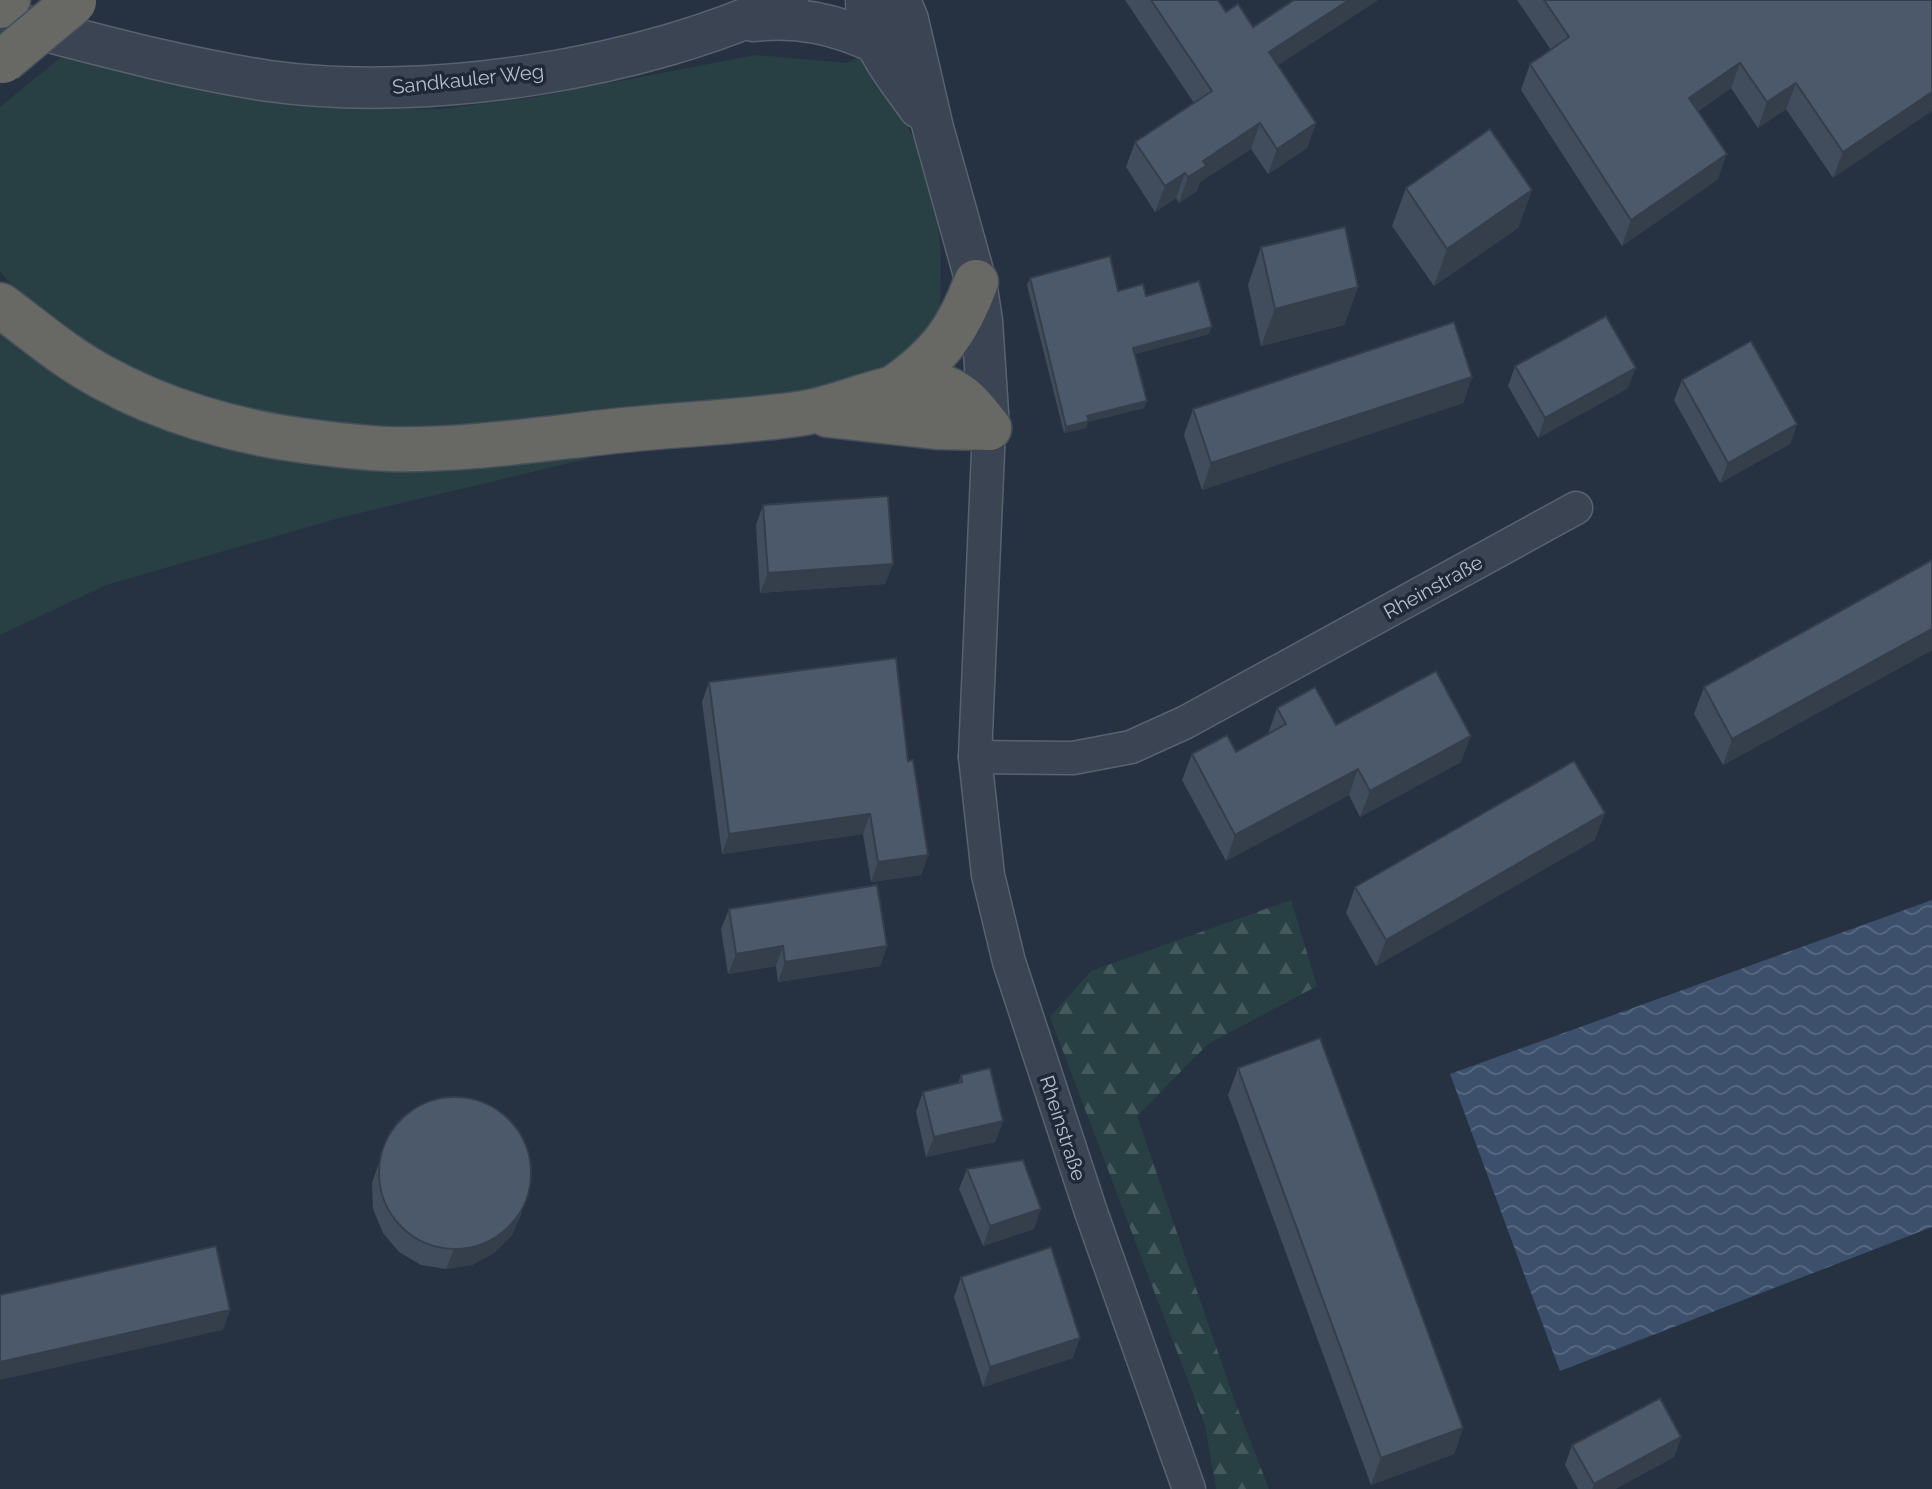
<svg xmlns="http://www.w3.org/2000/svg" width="1932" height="1489" viewBox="0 0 1932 1489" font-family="Raleway,sans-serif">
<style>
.green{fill:#284043}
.forest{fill:url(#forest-firs)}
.water{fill:url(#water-waves)}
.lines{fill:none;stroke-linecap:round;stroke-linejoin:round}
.minor-casing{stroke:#59626f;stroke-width:35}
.tertiary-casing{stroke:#59626f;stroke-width:43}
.trunk-casing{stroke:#454f5c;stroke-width:47}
.minor{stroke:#3b4452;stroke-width:32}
.tertiary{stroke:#3b4452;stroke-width:40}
.trunk{stroke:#686865;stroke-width:44}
.trunk-bridge-casing{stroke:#454f5c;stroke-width:47;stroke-linecap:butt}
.trunk-bridge{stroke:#686865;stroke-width:44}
.wall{fill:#414d5c}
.shaded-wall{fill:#353e4b}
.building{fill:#4c596b;stroke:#353e4b;stroke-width:2}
.labels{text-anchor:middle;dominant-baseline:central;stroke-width:7;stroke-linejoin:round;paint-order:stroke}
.street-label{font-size:20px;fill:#b8bfcc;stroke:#1f2937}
</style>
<defs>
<pattern id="forest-firs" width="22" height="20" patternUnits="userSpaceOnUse" patternTransform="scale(2)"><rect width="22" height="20" fill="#284043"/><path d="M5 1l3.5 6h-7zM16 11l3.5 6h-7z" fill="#455a5d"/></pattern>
<pattern id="water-waves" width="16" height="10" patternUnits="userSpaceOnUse" patternTransform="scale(2)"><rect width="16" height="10" fill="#3c4f6b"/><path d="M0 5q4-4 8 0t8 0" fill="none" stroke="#56677f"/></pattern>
</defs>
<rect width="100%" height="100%" fill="#263242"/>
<g class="green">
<polygon points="65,54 260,99 344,108 441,109 536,97 756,55 846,63 864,55 890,88 921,155 937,205 941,261 940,319 912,366 807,397 472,429 302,425 190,396 88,349 28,304 0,271 0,107"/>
<polygon points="0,323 151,415 620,451 339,518 106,585 0,635"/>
</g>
<polygon class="forest" points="1291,900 1317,986 1208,1044 1137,1116 1234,1399 1269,1489 1216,1489 1205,1425 1050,1017 1091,971"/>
<polygon class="water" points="1932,900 1932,1227 1560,1371 1450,1074"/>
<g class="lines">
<defs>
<g id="minor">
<polyline points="989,428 975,757 988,875 1009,962 1091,1212 1189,1489"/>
<polyline points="975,757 1073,758 1131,747 1186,722 1576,508"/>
</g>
<g id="tertiary">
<path d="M866,0C866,42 896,75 919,108"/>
<polyline points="900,0 908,20 933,128 976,282 982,321 989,428"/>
<path d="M754,21C798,16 834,24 874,42"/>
<path d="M15,23C99,45 183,68 269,81C427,103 645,69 788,0"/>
</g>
<g id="trunk">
<polyline points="0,6 8,0"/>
<path d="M0,305C34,330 66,358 104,378C162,410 233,431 299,440C328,444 359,448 389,449C465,451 547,438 624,430C683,424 745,422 804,413C846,406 884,384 927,385C958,386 972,406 989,428"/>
<path d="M895,387C938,357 958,331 976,282"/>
<polyline points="828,415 936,427 989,428"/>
</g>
</defs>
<use href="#minor" class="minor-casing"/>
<use href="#tertiary" class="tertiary-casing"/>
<use href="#trunk" class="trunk-casing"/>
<use href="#minor" class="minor"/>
<use href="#tertiary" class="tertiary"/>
<use href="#trunk" class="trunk"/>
<defs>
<polyline id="trunk-bridge" points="3,61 74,2"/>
</defs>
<use href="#trunk-bridge" class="trunk-bridge-casing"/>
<use href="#trunk-bridge" class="trunk-bridge"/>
</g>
<g class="wall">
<polygon points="1125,0 1218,0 1226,12 1253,27 1378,0 1278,65 1316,123 1307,148 1268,174 1251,149 1200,182 1197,191 1179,203 1176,198 1155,212 1126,167 1135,142 1194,103"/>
<polygon points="1517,0 1932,0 1833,178 1786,109 1758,128 1731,88 1698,111 1718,179 1622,246 1521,90 1530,64 1551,50"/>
<polygon points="1406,188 1532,190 1518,228 1434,286 1392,226"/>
<polygon points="1261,247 1358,287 1344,325 1261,346 1248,285"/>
<polygon points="1030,278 1118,291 1146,296 1209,334 1135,354 1144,408 1088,422 1086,428 1064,433 1027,285"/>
<polygon points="1515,366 1628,388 1538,438 1508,386"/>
<polygon points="1472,377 1463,403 1202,490 1184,435 1193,409"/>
<polygon points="1682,380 1797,424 1790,444 1720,483 1674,400"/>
<polygon points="763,505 885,584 760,593 756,525"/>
<polygon points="1932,560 1932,650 1723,765 1694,714 1704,687"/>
<polygon points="709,682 908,761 928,855 921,875 871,882 863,834 722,854 702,702"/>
<polygon points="1277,708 1336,725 1461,762 1360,817 1349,795 1226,861 1182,780 1192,754 1236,752 1268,734"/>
<polygon points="1595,840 1376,966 1346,913 1355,887"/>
<polygon points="729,909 887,946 880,966 778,982 776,966 728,974 721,929"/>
<polygon points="1238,1068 1463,1428 1454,1454 1371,1485 1228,1095"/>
<polygon points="961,1075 1003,1121 995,1142 926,1157 916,1112 923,1092 958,1083"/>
<polygon points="387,1139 522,1212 512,1235 494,1253 472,1265 446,1269 421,1265 399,1252 383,1233 373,1209 372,1183"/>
<polygon points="967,1169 1034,1229 983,1246 959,1189"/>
<polygon points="961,1277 1073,1358 983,1387 954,1297"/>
<polygon points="1681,1437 1674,1457 1615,1489 1578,1489 1565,1465 1572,1445"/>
</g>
<g class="shaded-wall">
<polygon points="1349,0 1378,0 1260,77 1269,52"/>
<polygon points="1740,63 1731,88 1679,123 1689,98"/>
<polygon points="1796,83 1786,109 1758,128 1767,102"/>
<polygon points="1932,92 1932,111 1833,178 1843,152"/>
<polygon points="1260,123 1251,149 1200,182 1197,191 1179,203 1188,177 1203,161"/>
<polygon points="1316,123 1307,148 1268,174 1277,149"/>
<polygon points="1727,154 1718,179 1622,246 1631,220"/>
<polygon points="1185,173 1176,198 1155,212 1165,186"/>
<polygon points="1532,190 1518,228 1434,286 1447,249"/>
<polygon points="1358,287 1344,325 1261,346 1275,309"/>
<polygon points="1212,327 1209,334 1131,355 1133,348"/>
<polygon points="1636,368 1628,388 1538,438 1545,418"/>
<polygon points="1472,377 1463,403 1202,490 1211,463"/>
<polygon points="1147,401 1144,408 1088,422 1086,428 1064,433 1066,427 1087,416"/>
<polygon points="1797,424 1790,444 1720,483 1728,463"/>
<polygon points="893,564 885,584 760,593 768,573"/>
<polygon points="1932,629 1932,650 1723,765 1732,739"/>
<polygon points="1471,736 1461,762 1360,817 1370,791"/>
<polygon points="1358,769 1349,795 1226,861 1235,835"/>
<polygon points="1605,813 1595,840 1376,966 1386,940"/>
<polygon points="870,814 863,834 722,854 729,834"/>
<polygon points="928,855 921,875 871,882 878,862"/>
<polygon points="783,946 776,966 728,974 736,954"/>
<polygon points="887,946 880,966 778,982 785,962"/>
<polygon points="1003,1121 995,1142 926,1157 934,1137"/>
<polygon points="529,1192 512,1235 494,1253 472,1265 446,1269 454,1249"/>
<polygon points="1041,1209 1034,1229 983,1246 990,1226"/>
<polygon points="230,1310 223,1330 0,1380 0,1362"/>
<polygon points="1080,1338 1073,1358 983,1387 990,1367"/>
<polygon points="1463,1428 1454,1454 1371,1485 1381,1458"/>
<polygon points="1681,1437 1674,1457 1615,1489 1592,1489 1594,1484"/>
</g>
<g class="building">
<polygon points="1151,0 1218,0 1226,12 1238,4 1253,27 1294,0 1349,0 1269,52 1316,123 1277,149 1260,123 1203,161 1206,166 1188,177 1185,173 1165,186 1135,142 1212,91"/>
<polygon points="1544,0 1932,0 1932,92 1843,152 1796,83 1767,102 1740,63 1689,98 1727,154 1631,220 1530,64 1569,37"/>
<polygon points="1490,129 1532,190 1447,249 1406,188"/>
<polygon points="1345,227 1358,287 1275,309 1261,247"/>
<polygon points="1110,256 1118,291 1143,284 1146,296 1199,281 1212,327 1133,348 1147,401 1087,416 1089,421 1066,427 1030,278"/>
<polygon points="1606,316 1636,368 1545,418 1515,366"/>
<polygon points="1454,322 1472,377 1211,463 1193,409"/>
<polygon points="1751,341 1797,424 1728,463 1682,380"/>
<polygon points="888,496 893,564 768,573 763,505"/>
<polygon points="1932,560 1932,629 1732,739 1704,687"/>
<polygon points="896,658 908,761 913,760 928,855 878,862 870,814 729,834 709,682"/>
<polygon points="1436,671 1471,736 1370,791 1358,769 1235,835 1192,754 1227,735 1236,752 1286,724 1277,708 1315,687 1336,725"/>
<polygon points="1574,761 1605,813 1386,940 1355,887"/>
<polygon points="877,885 887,946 785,962 783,946 736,954 729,909"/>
<polygon points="1320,1038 1463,1428 1381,1458 1238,1068"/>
<polygon points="990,1068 1003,1121 934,1137 923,1092 962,1082 961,1075"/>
<circle cx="455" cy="1173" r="76"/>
<polygon points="1023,1160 1041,1209 990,1226 967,1169"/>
<polygon points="216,1246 230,1310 0,1362 0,1295"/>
<polygon points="1051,1247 1080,1338 990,1367 961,1277"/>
<polygon points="1660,1398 1681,1437 1594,1484 1572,1445"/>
</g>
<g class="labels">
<g class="street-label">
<text transform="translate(468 79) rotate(-6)">Sandkauler Weg</text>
<text transform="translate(1433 587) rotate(-29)">Rheinstraße</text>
<text transform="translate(1063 1128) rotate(72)">Rheinstraße</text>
</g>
</g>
</svg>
